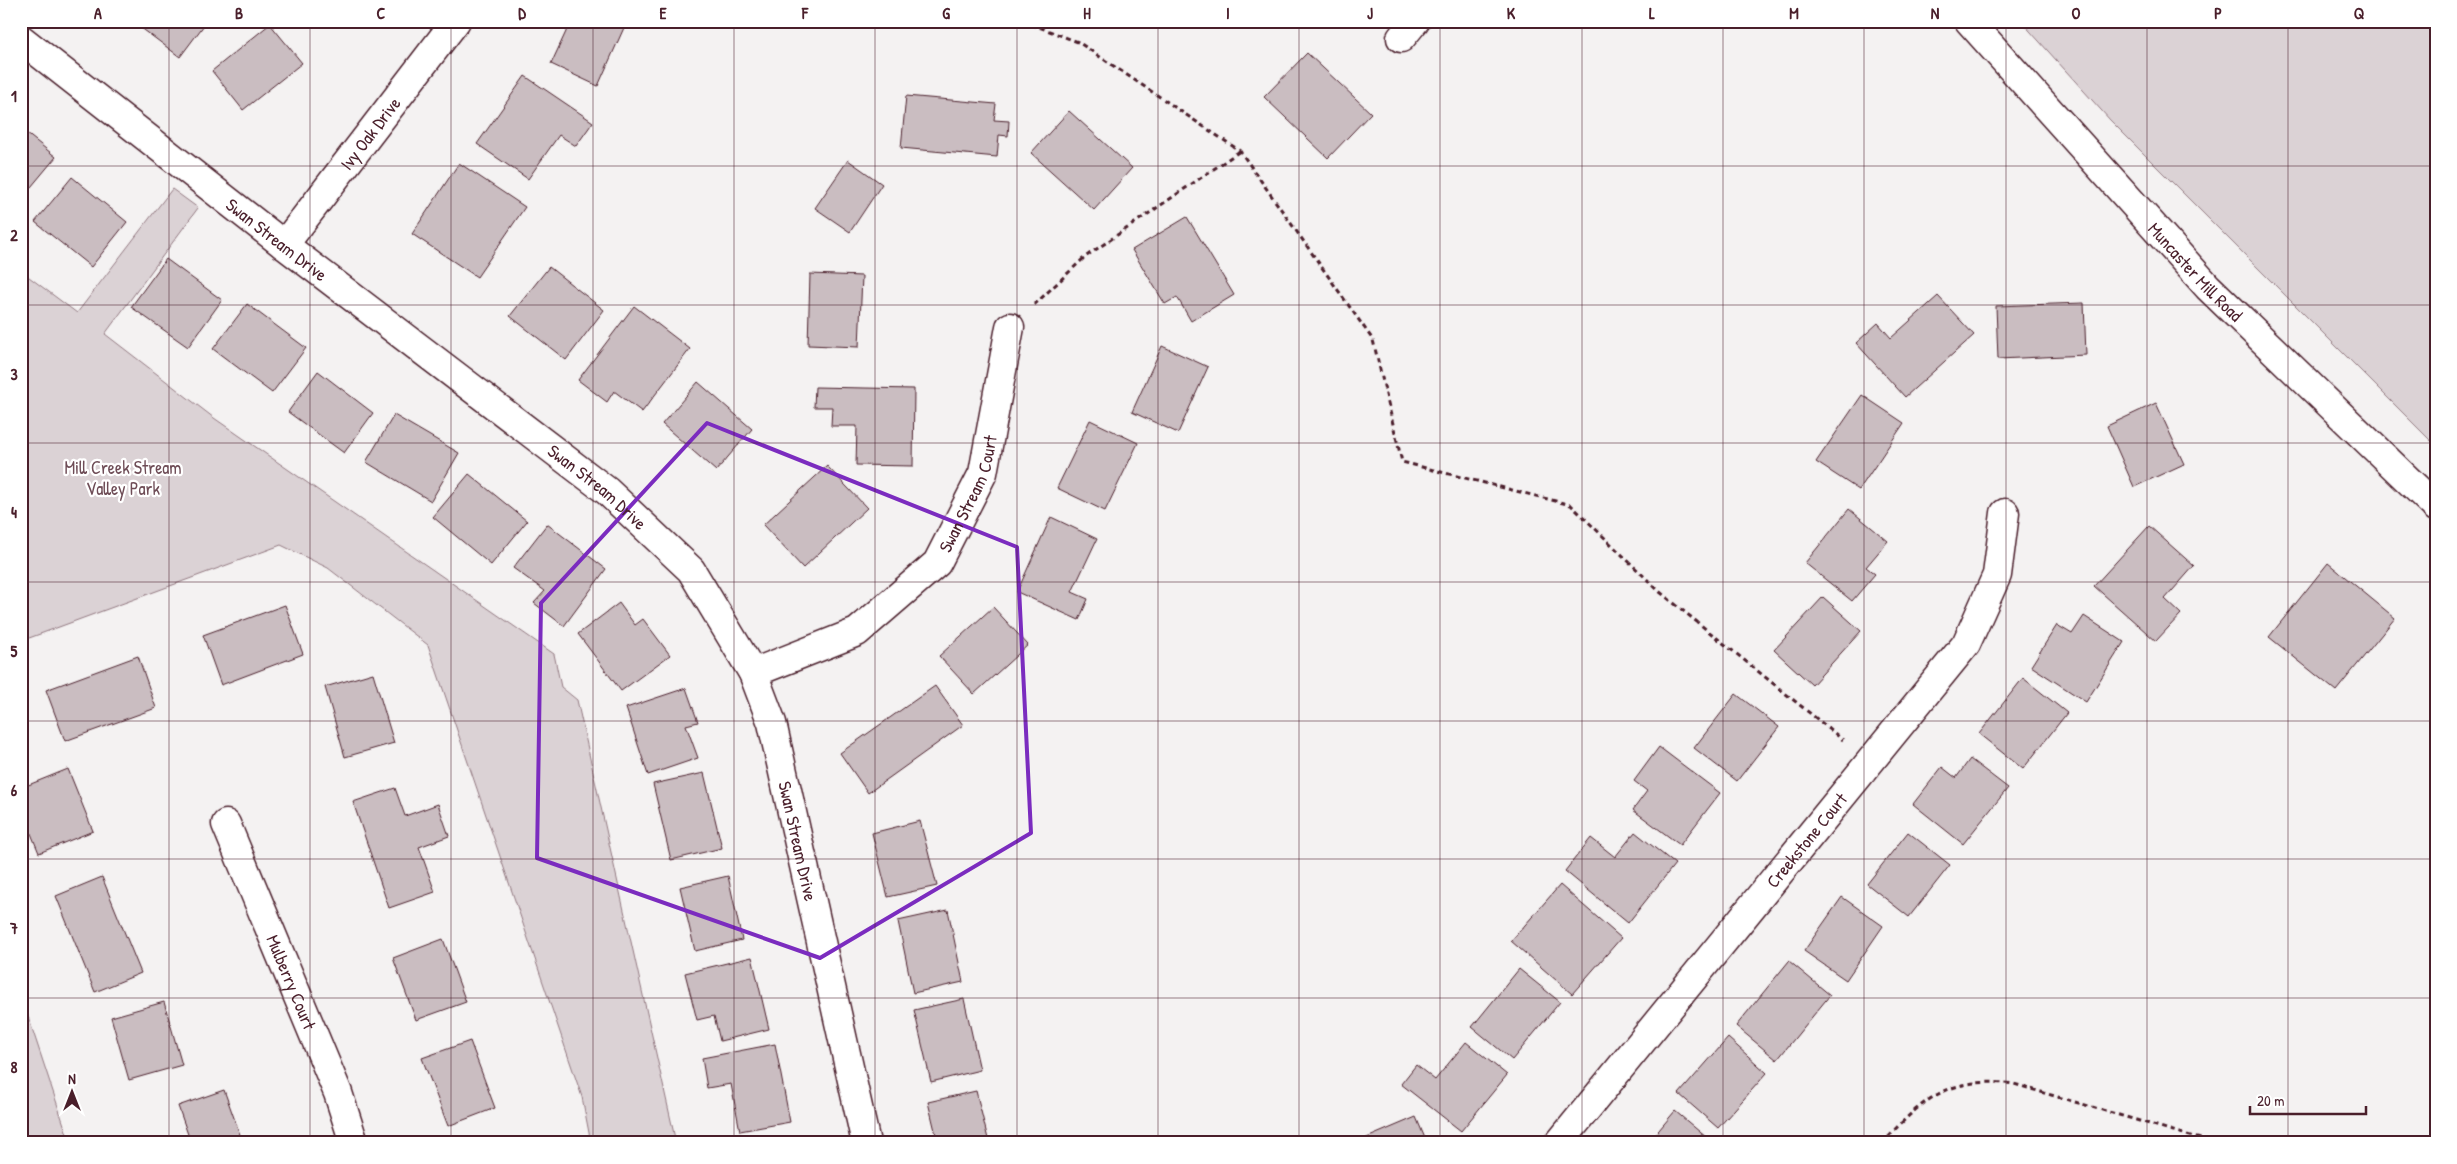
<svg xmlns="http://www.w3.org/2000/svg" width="2457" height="1164" viewBox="0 0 2457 1164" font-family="'Patrick Hand',sans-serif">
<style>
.green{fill:#dbd2d5;stroke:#927880}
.building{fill:#cabdc1;stroke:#4a1f2b}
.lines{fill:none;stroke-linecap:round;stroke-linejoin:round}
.minor-casing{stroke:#4a1f2b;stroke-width:31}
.major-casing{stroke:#4a1f2b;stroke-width:31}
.path{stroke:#4a1f2b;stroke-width:3;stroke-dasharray:5 4;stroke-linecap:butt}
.minor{stroke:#fff;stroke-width:28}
.major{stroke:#fff;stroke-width:28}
.marked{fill:none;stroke:#7b2cbf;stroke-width:4;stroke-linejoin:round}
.grid{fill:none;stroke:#4a1f2b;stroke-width:1;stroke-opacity:0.55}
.labels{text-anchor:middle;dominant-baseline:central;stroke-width:4.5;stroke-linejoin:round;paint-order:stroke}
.street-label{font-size:18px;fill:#4a1f2b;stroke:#fff}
.park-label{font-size:18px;fill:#6e4c56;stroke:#fff}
.neatline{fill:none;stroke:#4a1f2b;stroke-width:2}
.grid-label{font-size:16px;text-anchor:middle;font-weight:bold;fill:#4a1f2b}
</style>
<rect width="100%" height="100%" fill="#f4f2f2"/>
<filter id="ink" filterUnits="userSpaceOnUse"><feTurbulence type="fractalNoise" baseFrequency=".02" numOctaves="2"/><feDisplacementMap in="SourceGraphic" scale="10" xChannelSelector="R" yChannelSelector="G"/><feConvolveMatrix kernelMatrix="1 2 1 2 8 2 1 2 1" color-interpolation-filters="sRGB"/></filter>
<g filter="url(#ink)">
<g class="green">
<polygon points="2021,21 2436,21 2436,446 2110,120"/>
<polygon points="172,189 198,208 105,334 214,418 554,654 561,687 577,700 676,1143 591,1143 582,1097 428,645 328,568 281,545 21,641 21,271 77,313"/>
<polygon points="21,995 70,1143 21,1143"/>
</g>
<g class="building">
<polygon points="132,21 207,21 180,57"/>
<polygon points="571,21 627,21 598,86 551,64"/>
<polygon points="270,24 302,63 243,110 212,71"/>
<polygon points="1307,53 1371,113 1328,158 1264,97"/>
<polygon points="525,76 593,122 576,146 559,135 528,179 477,144"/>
<polygon points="906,96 996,104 994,120 1009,121 1008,136 999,135 997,157 901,148"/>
<polygon points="1069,111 1132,168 1094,210 1031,153"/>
<polygon points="21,129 56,157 21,199"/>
<polygon points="848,160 882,184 850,232 815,208"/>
<polygon points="459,163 525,207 477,277 412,234"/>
<polygon points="72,177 127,222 91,267 35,222"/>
<polygon points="1187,217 1234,295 1191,321 1177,297 1165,304 1132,250"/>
<polygon points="166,259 222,300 188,347 131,307"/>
<polygon points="549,267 604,310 566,360 510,316"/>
<polygon points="810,274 862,276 859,347 808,345"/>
<polygon points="1938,296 1974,335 1905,397 1856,343 1878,323 1891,338"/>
<polygon points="2084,303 2086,355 1998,359 1996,306"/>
<polygon points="247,304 306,348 272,393 213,349"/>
<polygon points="634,306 690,349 642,412 614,391 607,402 578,380"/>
<polygon points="1162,346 1208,367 1178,433 1132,412"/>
<polygon points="318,371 373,413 344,453 288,412"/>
<polygon points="698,382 752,429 716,471 662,424"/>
<polygon points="815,387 914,389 913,466 856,465 857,426 831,426 832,407 814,407"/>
<polygon points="1862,395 1904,423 1859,490 1816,462"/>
<polygon points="2156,403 2184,464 2134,487 2107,426"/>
<polygon points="394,415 459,453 431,501 366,462"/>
<polygon points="1090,420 1138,443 1105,511 1057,488"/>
<polygon points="827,466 867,508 803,568 763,525"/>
<polygon points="469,474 527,521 491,565 433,517"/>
<polygon points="1849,509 1888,541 1866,567 1875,574 1852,601 1805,563"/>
<polygon points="1051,517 1097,539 1072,592 1088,599 1079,620 1017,592"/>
<polygon points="547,524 606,569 564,626 534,603 545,591 513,568"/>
<polygon points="2149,526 2194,566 2165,599 2181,614 2156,641 2094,586"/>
<polygon points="2328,563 2395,618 2336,691 2269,637"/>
<polygon points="1823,597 1861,631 1812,685 1774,650"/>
<polygon points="619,603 635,625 643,619 670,655 621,691 578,634"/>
<polygon points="285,605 303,654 221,685 203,635"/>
<polygon points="993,607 1028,645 974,694 939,656"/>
<polygon points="2084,616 2124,642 2086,702 2031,666 2057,625 2072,634"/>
<polygon points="138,656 156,708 65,741 46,690"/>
<polygon points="373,673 394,743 345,757 325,687"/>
<polygon points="2023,678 2067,713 2023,769 1979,734"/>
<polygon points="935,686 963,725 868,793 840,753"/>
<polygon points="686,688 698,722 686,725 698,758 648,775 626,708"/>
<polygon points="1736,694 1779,727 1737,781 1694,748"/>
<polygon points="1659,747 1720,793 1680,845 1633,810 1647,791 1634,781"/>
<polygon points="1970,759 2008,788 1963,844 1913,804 1942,767 1956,778"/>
<polygon points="68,769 93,831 39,853 21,809 21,788"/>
<polygon points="704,773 722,848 671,860 653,784"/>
<polygon points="395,788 405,816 438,804 449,836 419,847 435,892 389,908 353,802"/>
<polygon points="920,821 937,886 888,897 872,833"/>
<polygon points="1635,832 1675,864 1628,923 1565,871 1591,838 1615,857"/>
<polygon points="1908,832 1950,865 1909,917 1867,884"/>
<polygon points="728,876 742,940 695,951 680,887"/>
<polygon points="102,877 141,973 95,992 56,896"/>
<polygon points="1560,885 1621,938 1572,994 1511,941"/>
<polygon points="1842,897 1883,926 1846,980 1804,951"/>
<polygon points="948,910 963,982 913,993 898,921"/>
<polygon points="443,939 466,1002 416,1020 393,958"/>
<polygon points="752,957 769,1029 720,1041 714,1016 697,1020 685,973"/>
<polygon points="1789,961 1830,995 1777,1060 1736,1026"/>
<polygon points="1519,969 1560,1002 1512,1060 1472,1027"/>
<polygon points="964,999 980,1070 931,1082 914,1010"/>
<polygon points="164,1002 182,1065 129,1080 111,1017"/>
<polygon points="1728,1038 1767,1073 1718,1128 1679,1094"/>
<polygon points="470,1041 495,1108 448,1126 422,1058"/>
<polygon points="1466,1042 1507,1075 1461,1131 1401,1084 1416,1065 1435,1080"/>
<polygon points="775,1044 790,1122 740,1131 731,1084 707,1088 702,1058"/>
<polygon points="224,1090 243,1143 191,1143 178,1106"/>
<polygon points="976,1091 989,1143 938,1143 928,1102"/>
<polygon points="1675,1111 1713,1143 1648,1143"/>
<polygon points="1416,1117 1427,1143 1355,1143"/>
</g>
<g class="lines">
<defs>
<g id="minor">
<polyline points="1401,38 1415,21"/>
<path id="s1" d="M21,39L284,245L607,491L691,570L753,673L772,723L866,1143"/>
<path id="s2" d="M284,245L456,21"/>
<path id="s3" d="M753,673L857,632L937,563L983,473L1010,327"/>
<path id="s4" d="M226,824L338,1093L354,1143"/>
<path id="s5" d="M1559,1143L1966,644L1997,575L2005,513"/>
</g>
<g id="major">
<path id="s6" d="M1969,21L2208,287L2436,507"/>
</g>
</defs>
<use href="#minor" class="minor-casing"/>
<use href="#major" class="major-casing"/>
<g class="path">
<polyline points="1023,21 1078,42 1240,151 1373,340 1402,462 1571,505 1660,592 1843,740"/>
<polyline points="1034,305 1085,257 1240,151"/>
<path d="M1882,1143C1925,1097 1949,1076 2014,1084L2214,1143"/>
</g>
<use href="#minor" class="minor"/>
<use href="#major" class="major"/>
</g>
</g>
<path class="marked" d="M707,423L1017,547L1031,833L820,958L537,858L541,603Z"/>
<path class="grid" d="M169,21V1143M310,21V1143M451,21V1143M593,21V1143M734,21V1143M875,21V1143M1017,21V1143M1158,21V1143M1299,21V1143M1440,21V1143M1582,21V1143M1723,21V1143M1864,21V1143M2006,21V1143M2147,21V1143M2288,21V1143M21,166H2436M21,305H2436M21,443H2436M21,582H2436M21,721H2436M21,859H2436M21,998H2436"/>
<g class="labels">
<g class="street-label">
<text stroke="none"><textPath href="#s2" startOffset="141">Ivy Oak Drive</textPath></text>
<text stroke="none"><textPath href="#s1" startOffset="325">Swan Stream Drive</textPath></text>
<text stroke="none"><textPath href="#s6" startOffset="338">Muncaster Mill Road</textPath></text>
<text stroke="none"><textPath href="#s1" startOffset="730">Swan Stream Drive</textPath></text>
<text stroke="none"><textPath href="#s3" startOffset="294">Swan Stream Court</textPath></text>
<text stroke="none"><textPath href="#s5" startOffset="391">Creekstone Court</textPath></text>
<text stroke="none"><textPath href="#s1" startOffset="1150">Swan Stream Drive</textPath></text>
<text stroke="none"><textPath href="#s4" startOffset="171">Mulberry Court</textPath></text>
</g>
<g class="park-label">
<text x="123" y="467">Mill Creek Stream<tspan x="123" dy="21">Valley Park</tspan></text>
</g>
</g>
<rect width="2457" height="1164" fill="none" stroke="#fff" stroke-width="55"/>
<g transform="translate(72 1092)" stroke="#ffffff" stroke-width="4" paint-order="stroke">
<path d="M0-4L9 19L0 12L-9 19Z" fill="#4a1f2b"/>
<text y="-8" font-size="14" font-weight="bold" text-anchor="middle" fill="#4a1f2b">N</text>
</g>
<path d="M2250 1106v8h116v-8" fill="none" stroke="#4a1f2b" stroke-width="2.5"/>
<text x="2257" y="1106" font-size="15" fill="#4a1f2b" stroke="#ffffff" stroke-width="4" paint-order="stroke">20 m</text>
<rect x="28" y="28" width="2402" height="1108" class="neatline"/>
<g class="grid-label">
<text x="98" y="19">A</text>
<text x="239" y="19">B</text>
<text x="381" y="19">C</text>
<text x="522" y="19">D</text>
<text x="663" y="19">E</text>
<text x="805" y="19">F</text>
<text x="946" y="19">G</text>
<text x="1087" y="19">H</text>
<text x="1228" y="19">I</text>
<text x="1370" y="19">J</text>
<text x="1511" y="19">K</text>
<text x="1652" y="19">L</text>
<text x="1794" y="19">M</text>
<text x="1935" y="19">N</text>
<text x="2076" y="19">O</text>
<text x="2218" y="19">P</text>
<text x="2359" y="19">Q</text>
<text x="14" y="102">1</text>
<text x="14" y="241">2</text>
<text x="14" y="380">3</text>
<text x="14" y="518">4</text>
<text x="14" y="657">5</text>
<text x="14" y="796">6</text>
<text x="14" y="934">7</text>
<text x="14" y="1073">8</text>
</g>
</svg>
